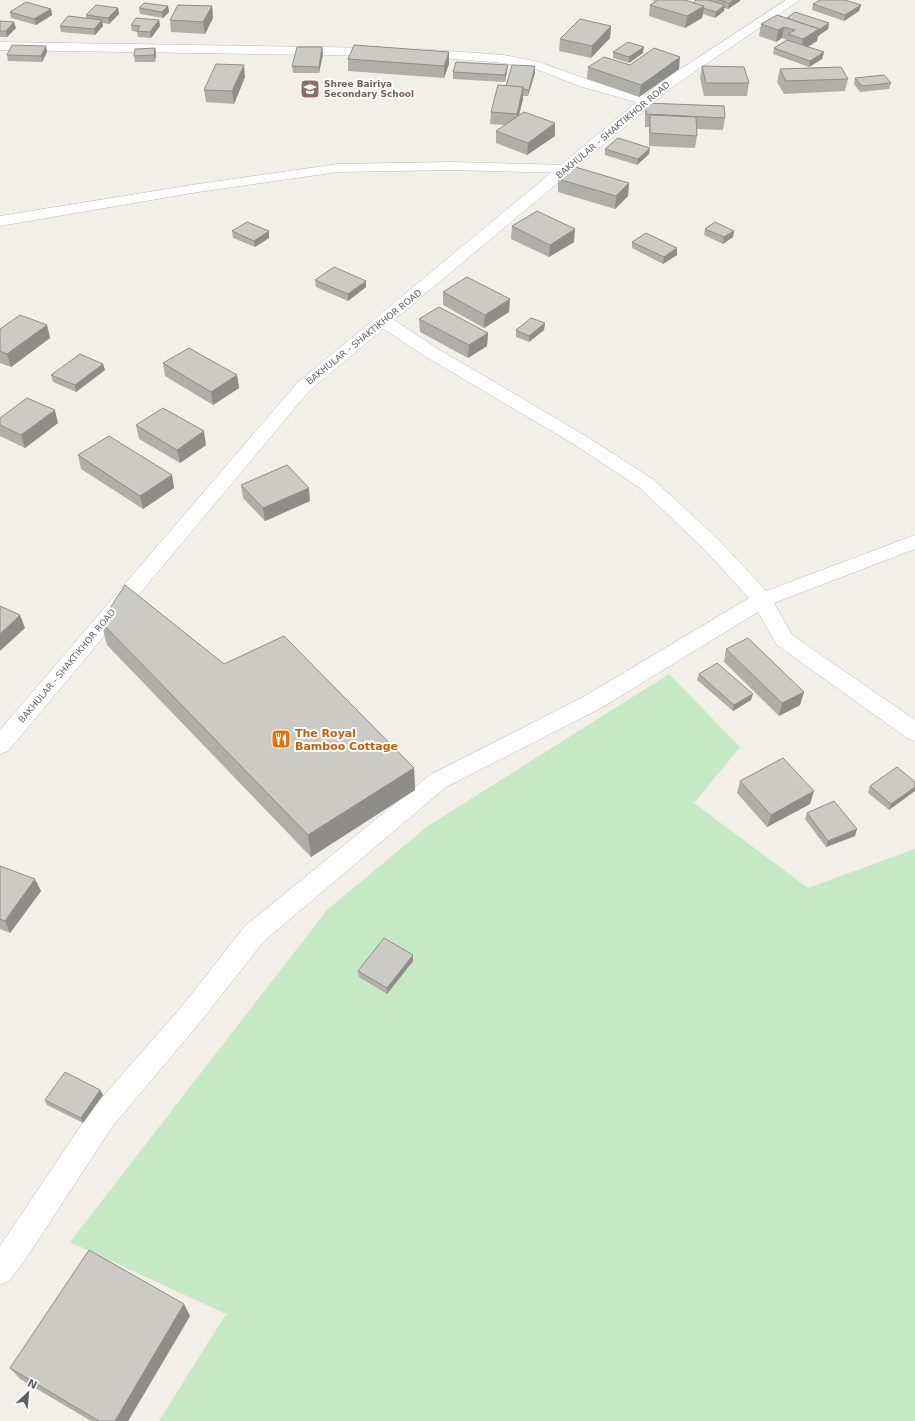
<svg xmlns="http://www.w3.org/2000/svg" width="915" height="1421" viewBox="0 0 915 1421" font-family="'DejaVu Sans',sans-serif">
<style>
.green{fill:#c5e8c5}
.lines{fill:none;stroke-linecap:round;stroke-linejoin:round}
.street-casing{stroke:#b5b8bc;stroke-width:1}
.secondary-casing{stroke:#b6babf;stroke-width:1}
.street{fill:#fff;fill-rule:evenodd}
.secondary{fill:#fff;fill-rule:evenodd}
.wall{fill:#afaea9}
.shaded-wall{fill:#8f8d8a}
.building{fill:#cccac5;stroke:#8f8d8a}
.labels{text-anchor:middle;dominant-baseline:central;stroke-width:4;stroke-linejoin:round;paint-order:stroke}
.far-education-label{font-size:9px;font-weight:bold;fill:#785e54;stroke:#fff;text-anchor:start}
.far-street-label{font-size:9px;fill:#5f6368;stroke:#fff}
.food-label{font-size:11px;font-weight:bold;fill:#c56008;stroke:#fff;text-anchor:start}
</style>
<rect width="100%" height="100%" fill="#f1efe8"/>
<polygon class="green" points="669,674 740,747 694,803 808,888 915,849 915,1421 159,1421 226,1314 70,1242 327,910 428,826"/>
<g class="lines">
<defs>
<g id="street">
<polygon points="0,42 381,48 386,49 388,52 386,55 381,56 0,50"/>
<polygon points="419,49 504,55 539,62 589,80 653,98 655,101 653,104 648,105 643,104 579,86 536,69 504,63 414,56 412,53 414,50"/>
<polygon points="452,162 566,165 571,166 573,169 571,172 566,173 452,170 338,172 198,192 0,226 0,216 198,184 338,164"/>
<polygon points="384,316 390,317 435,347 584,435 654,480 719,540 766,591 915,535 915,549 774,603 792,635 915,720 915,741 907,738 777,645 758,612 601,708 446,787 263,942 201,1021 112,1127 25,1260 10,1280 0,1285 0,1246 92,1109 183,1005 245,926 430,775 585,696 749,598 705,550 640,488 572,443 423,355 378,325 376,321 378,317"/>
</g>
<polygon id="secondary" points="786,0 800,0 671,88 309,391 8,751 0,754 0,730 297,383 661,82"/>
</defs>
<use href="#street" class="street-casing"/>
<use href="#secondary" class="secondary-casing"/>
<use href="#street" class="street"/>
<use href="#secondary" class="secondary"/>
</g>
<g class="wall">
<polygon points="652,0 685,0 693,3 696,0 740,0 740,1 728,9 724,8 724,11 715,18 703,14 702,18 685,28 649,16 650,5 655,1"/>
<polygon points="813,4 861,5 859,11 844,21 812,10"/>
<polygon points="168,6 169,12 163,18 140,14 139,8"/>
<polygon points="212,6 213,18 205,34 171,32 170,20"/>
<polygon points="118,8 119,14 109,24 102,23 103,26 95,35 61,32 60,26 86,18 86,15"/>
<polygon points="51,9 52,15 36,25 11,18 10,12"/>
<polygon points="787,18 829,23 828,29 818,36 817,41 807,47 824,52 822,59 809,67 773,54 774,48 787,40 782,38 776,42 759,36 761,24"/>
<polygon points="159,20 160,26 151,38 138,37 137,32 132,31 131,25"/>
<polygon points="0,21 16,28 7,37 0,37"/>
<polygon points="611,26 610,38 591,58 559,51 560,39"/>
<polygon points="46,46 47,52 42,62 8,61 7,55"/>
<polygon points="322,47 323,54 319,73 293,73 292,66"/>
<polygon points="155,48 156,54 155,62 135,62 134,56"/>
<polygon points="613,52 643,53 629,63 613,58"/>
<polygon points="348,59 449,64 444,78 348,71"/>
<polygon points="508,65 507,71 505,82 453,79 453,72"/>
<polygon points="630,65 679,69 639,97 587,79 588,67"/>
<polygon points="702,66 749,83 747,96 704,96 700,78"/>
<polygon points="780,69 848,79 845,91 784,94 777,82"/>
<polygon points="535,73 528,96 523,96 523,99 519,116 555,136 527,155 496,143 496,131 505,125 490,124 491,112 506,86"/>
<polygon points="245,77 234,104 206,102 204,90"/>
<polygon points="855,78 891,83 889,89 860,92 854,84"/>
<polygon points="646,103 725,118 723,130 697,129 697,136 695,148 649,146 649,127 645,127 645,115"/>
<polygon points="605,149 649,154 637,165 605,155"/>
<polygon points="558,179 629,183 628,196 615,209 558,192"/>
<polygon points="512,226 574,242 549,257 511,239"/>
<polygon points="705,229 734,231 733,237 723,244 704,235"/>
<polygon points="232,231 269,231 269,238 255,247 233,238"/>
<polygon points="632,242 677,255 663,264 632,248"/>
<polygon points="315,280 366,281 366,287 348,301 316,287"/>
<polygon points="443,292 509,312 484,328 443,305"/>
<polygon points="419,319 488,333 487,346 468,358 420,332"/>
<polygon points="545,323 544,330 529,342 516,337 516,330"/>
<polygon points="47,325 50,338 11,367 0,363 0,329"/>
<polygon points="163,363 237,375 239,388 213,405 165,376"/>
<polygon points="103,364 105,370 76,392 53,382 51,375"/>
<polygon points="0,418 58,423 25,448 0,436"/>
<polygon points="136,425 206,445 180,463 139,439"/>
<polygon points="78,455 172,475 174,488 143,509 81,469"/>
<polygon points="241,485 310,501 265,521 243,498"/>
<polygon points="101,622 224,664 414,768 415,790 311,857 107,645"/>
<polygon points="726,649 804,692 800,705 779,716 724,662"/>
<polygon points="699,674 751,700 733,711 697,680"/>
<polygon points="740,781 810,804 767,827 737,793"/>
<polygon points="915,782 889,810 868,793 870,786"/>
<polygon points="807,813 855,836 826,847 805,819"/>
<polygon points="0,866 41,891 10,933 0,929"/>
<polygon points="413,961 387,994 359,977 358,971"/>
<polygon points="100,1090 103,1095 83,1123 47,1105 45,1100"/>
<polygon points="184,1304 190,1316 128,1421 91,1421 20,1379 10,1368"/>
</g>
<g class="shaded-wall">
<polygon points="734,0 740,0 740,1 728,9 729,3"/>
<polygon points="725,5 724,11 715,18 716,12"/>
<polygon points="861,5 859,11 844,21 845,15"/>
<polygon points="168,6 169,12 163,18 162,12"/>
<polygon points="212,6 213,18 205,34 203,22"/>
<polygon points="704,6 702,18 685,28 687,16"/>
<polygon points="118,8 119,14 109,24 108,18"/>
<polygon points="51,9 52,15 36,25 34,19"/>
<polygon points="102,20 103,26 95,35 94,29"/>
<polygon points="159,20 160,26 151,38 150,32"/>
<polygon points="14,22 16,28 7,37 6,31"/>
<polygon points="829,23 828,29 818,36 817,41 801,51 803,39"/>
<polygon points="611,26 610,38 591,58 592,46"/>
<polygon points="784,27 782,38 776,42 778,30"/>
<polygon points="46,46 47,52 42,62 41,56"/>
<polygon points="322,47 323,54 319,73 319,67"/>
<polygon points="644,47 643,53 629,63 629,57"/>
<polygon points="155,48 156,54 155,62 154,55"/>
<polygon points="449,52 449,64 444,78 444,66"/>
<polygon points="824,52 822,59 809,67 810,61"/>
<polygon points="680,57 679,69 639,97 641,85"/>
<polygon points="244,65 245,77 234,104 232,91"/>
<polygon points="508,65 507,71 505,82 505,75"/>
<polygon points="535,66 535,73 528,96 529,90"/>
<polygon points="523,87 523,99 516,126 517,114"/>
<polygon points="555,123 555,136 527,155 528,143"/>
<polygon points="650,148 649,154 637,165 638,159"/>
<polygon points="629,183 628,196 615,209 616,196"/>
<polygon points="575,229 574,242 549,257 550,245"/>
<polygon points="269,231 269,238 255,247 254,241"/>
<polygon points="734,231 733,237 723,244 724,237"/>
<polygon points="677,248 677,255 663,264 664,257"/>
<polygon points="366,281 366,287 348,301 348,294"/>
<polygon points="510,299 509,312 484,328 485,315"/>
<polygon points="545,323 544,330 529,342 529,336"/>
<polygon points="47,325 50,338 11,367 7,354"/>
<polygon points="488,333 487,346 468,358 469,345"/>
<polygon points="103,364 105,370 76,392 75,385"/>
<polygon points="237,375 239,388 213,405 211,392"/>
<polygon points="55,410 58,423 25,448 21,435"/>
<polygon points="204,431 206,445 180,463 177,450"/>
<polygon points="172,475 174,488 143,509 140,496"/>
<polygon points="309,488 310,501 265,521 263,508"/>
<polygon points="20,615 25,628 0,651 0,634"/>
<polygon points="804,692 800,705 779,716 782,703"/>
<polygon points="753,694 751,700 733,711 734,705"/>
<polygon points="414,768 415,790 311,857 308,835"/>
<polygon points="915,787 915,791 889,810 891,804"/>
<polygon points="814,791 810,804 767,827 771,815"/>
<polygon points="857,829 855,836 826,847 828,841"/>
<polygon points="35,879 41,891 10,933 5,921"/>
<polygon points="413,955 413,961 387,994 387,988"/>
<polygon points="100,1090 103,1095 83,1123 81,1118"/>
<polygon points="184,1304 190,1316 128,1421 115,1421"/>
</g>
<g class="building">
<polygon points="658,0 685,0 704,6 687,16 650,5"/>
<polygon points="696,0 707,0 725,5 716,12 703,8 704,6 693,3"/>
<polygon points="719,0 734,0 729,3"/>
<polygon points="820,0 845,0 861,5 845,15 813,4"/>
<polygon points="26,2 51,9 34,19 10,12"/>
<polygon points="144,3 168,6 162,12 139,8"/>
<polygon points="96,5 118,8 108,18 86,15"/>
<polygon points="178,5 212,6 203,22 170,20"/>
<polygon points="795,12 829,23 819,30 819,29 787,18"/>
<polygon points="777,15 819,29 803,39 788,34 795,30 784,27 778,30 761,24"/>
<polygon points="68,16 102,20 94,29 60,26"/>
<polygon points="136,18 159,20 150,32 137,31 140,26 131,25"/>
<polygon points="580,19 611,26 592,46 560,39"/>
<polygon points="0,21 14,22 6,31 0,31"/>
<polygon points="787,40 824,52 810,61 774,48"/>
<polygon points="628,42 644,47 629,57 613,52"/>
<polygon points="12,45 46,46 41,56 7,55"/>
<polygon points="354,45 449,52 444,66 348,59"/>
<polygon points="297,47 322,47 319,67 292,66"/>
<polygon points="155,48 154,55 134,56 135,49"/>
<polygon points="654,48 680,57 641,85 588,67 604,57 630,65"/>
<polygon points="456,62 508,65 505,75 453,72"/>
<polygon points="216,64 244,65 232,91 204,90"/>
<polygon points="512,65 535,66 529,90 523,89 523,87 506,86"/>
<polygon points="702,66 744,67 749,83 706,83"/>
<polygon points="841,67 848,79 786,81 780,69"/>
<polygon points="884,75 891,83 862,86 855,78"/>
<polygon points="498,85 523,87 517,114 491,112"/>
<polygon points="646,103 724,106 725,118 646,114"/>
<polygon points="524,112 555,123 528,143 496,131"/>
<polygon points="650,115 696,117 697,136 650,133"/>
<polygon points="618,138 650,148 638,159 605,149"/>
<polygon points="572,166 629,183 616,196 558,179"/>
<polygon points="537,211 575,229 550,245 512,226"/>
<polygon points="247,222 269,231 254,241 232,231"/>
<polygon points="715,222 734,231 724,237 705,229"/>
<polygon points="646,233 677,248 664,257 632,242"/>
<polygon points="334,267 366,281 348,294 315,280"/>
<polygon points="467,277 510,299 485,315 443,292"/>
<polygon points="439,307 488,333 469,345 419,319"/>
<polygon points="20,315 47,325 7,354 0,351 0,329"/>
<polygon points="531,318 545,323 529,336 516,330"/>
<polygon points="189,348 237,375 211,392 163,363"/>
<polygon points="80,354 103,364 75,385 51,375"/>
<polygon points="27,398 55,410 21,435 0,425 0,418"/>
<polygon points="163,408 204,431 177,450 136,425"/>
<polygon points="109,436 172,475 140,496 78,455"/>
<polygon points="287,465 309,488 263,508 241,485"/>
<polygon points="125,585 224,664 284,636 414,768 308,835 101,622"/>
<polygon points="0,606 20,615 0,634"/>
<polygon points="748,638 804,692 782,703 726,649"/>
<polygon points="717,663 753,694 734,705 699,674"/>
<polygon points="783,758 814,791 771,815 740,781"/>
<polygon points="897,767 915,782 915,787 891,804 870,786"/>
<polygon points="834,801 857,829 828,841 807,813"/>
<polygon points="0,866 35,879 5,921 0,919"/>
<polygon points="384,938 413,955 387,988 358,971"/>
<polygon points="65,1072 100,1090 81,1118 45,1100"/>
<polygon points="89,1250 184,1304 115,1421 99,1421 10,1368"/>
</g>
<defs>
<symbol id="school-square" viewBox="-11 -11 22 22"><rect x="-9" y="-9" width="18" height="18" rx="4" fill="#8d6e63" stroke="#fff"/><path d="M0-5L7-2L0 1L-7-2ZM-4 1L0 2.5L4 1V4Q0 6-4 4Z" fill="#fff"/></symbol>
<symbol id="restaurant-square" viewBox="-11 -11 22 22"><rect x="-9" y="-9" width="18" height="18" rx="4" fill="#e8710a" stroke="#fff"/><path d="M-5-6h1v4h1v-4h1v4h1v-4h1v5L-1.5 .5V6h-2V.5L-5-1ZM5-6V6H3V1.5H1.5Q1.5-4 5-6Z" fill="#fff"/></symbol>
</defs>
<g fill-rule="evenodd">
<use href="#school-square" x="299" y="78" width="22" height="22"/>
<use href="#restaurant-square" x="270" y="728" width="22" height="22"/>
</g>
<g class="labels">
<g class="far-education-label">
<text x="324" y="84">Shree Bairiya<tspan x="324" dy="10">Secondary School</tspan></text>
</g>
<g class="far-street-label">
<text transform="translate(613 130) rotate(-40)">BAKHULAR - SHAKTIKHOR ROAD</text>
<text transform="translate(364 337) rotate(-39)">BAKHULAR - SHAKTIKHOR ROAD</text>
<text transform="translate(67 666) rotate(-50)">BAKHULAR - SHAKTIKHOR ROAD</text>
</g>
<g class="food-label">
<text x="295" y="733">The Royal<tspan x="295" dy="13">Bamboo Cottage</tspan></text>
</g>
</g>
<g transform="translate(28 1393) rotate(26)" stroke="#ffffff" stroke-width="3" paint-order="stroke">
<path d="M0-3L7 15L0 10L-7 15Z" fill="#5f6368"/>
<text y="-6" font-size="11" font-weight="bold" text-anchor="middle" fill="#5f6368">N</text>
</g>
</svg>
